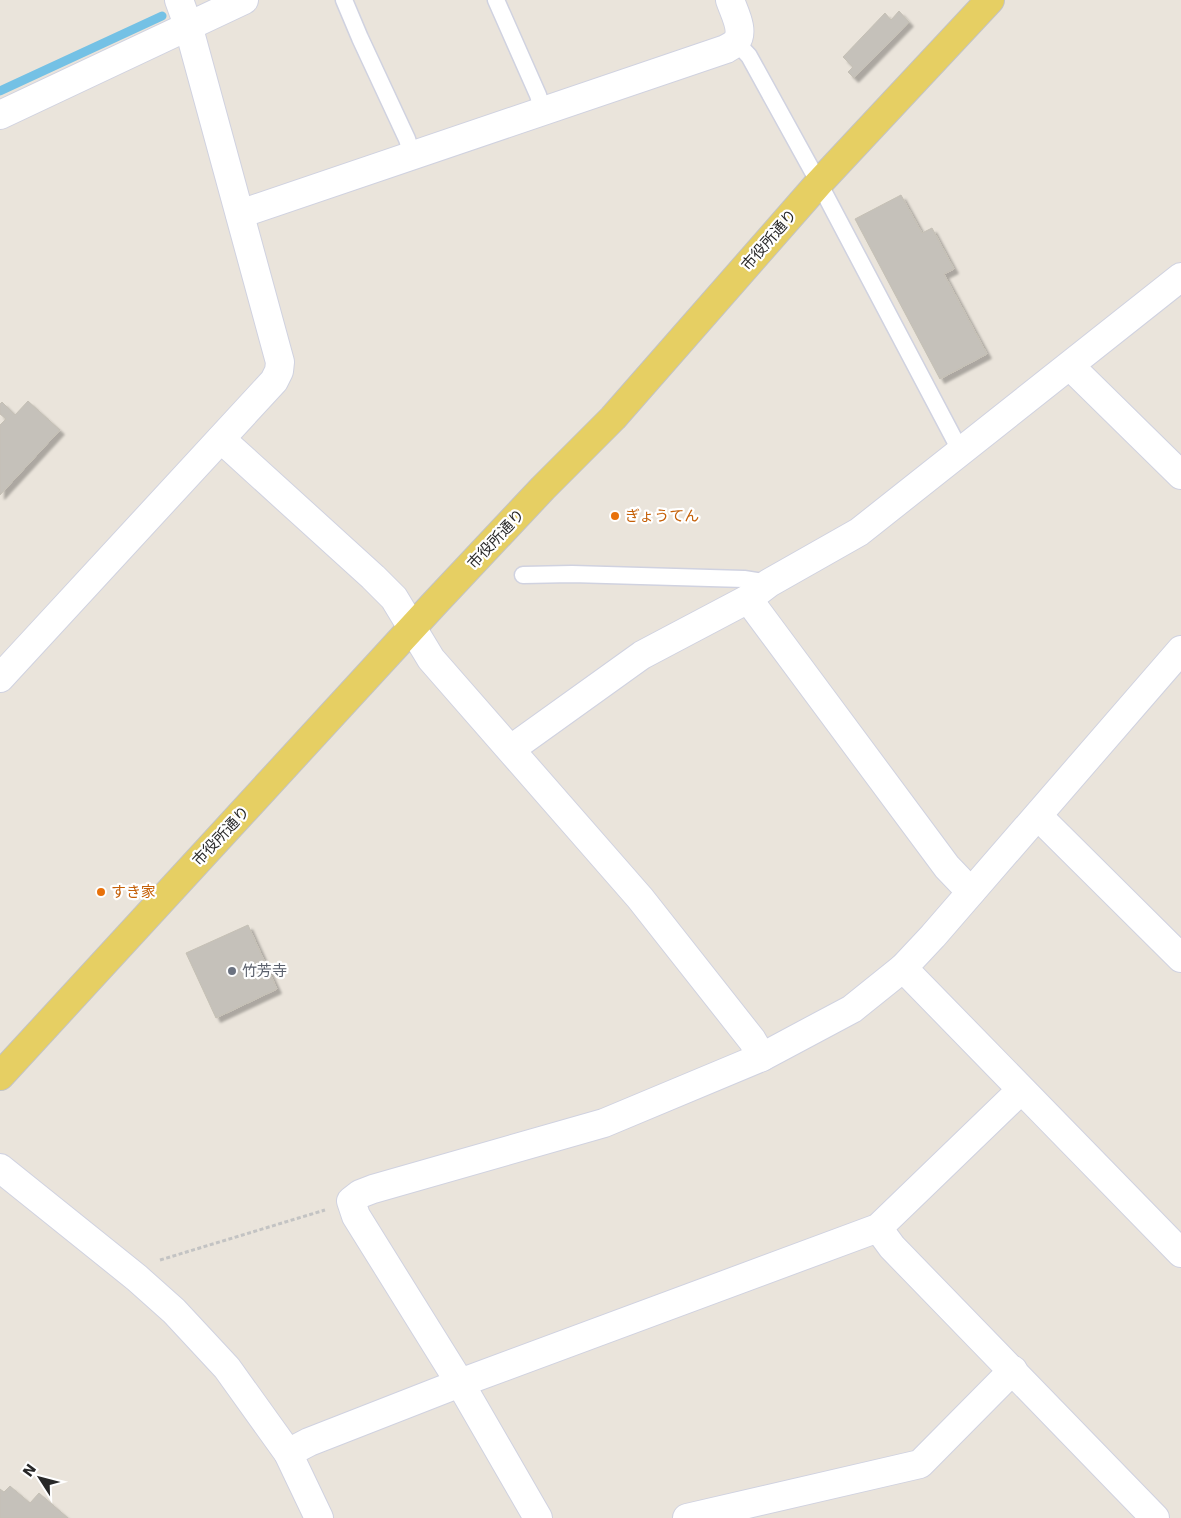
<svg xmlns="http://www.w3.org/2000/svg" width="1181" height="1518" viewBox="0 0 1181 1518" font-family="'DejaVu Sans','Noto Sans JP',sans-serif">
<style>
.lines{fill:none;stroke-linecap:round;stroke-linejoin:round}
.stream{stroke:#74c1e5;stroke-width:9}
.building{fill:#c5c1ba;stroke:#c5c0b5;filter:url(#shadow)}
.service-casing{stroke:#d0d2e0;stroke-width:19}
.minor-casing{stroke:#d0d2e0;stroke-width:30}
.tertiary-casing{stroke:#d0d2e0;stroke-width:30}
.primary-casing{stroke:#c3c3c3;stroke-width:30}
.path{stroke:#c3c3c3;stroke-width:3;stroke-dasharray:4 2.5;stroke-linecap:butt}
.service{stroke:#fff;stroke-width:16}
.minor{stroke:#fff;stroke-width:28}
.tertiary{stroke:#fff;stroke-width:28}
.primary{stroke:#e6cf63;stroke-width:28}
.food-dot{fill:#e8710a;stroke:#fff;stroke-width:2}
.worship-dot{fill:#6b7280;stroke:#fff;stroke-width:2}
.labels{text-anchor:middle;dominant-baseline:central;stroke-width:4.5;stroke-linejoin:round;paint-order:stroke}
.street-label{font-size:15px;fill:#282828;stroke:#fff}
.food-label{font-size:15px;fill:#c56008;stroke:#fff;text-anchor:start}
.worship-label{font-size:15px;fill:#5b616d;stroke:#fff;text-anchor:start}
</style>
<defs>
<filter id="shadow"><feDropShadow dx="4.5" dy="4.5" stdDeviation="1" flood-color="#0004"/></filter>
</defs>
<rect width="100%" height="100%" fill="#eae4db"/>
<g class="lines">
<polyline class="stream" points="0,91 162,16"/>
</g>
<g class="building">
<polygon points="899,11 909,22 854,78 848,72 853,67 843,57 885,13 891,20"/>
<polygon points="901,195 922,233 932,228 954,269 944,274 987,354 940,379 855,219"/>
<polygon points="28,401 60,430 0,495 0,425 6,419 0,414 0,404 2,402 15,415"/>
<polygon points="248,925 277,989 216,1018 186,953"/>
<polygon points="10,1486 30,1503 39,1493 68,1518 0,1518 0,1489 4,1492"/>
</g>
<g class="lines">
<defs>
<g id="service">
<polyline points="344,0 360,38 407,139 412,155"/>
<polyline points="496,0 538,95 543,111"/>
<polyline points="736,42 749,56 819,183 961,452"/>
<polyline points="523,575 572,574 744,579 769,583"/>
</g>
<g id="minor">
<polyline points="0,115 244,0"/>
<path d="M240,214L726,49C729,47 734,45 736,42C745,31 734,12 730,0"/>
<polyline points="1070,366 1181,475"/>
<polyline points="221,439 373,577 394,598 431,659 640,898 752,1040 762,1057"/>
<polyline points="748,599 947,867 971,892"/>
<polyline points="0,678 274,381 279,371 280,362 188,25 179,0"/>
<polyline points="511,749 642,655 748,599 769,583 859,532 1181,277"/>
<polyline points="1038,816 1181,958"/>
<polyline points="878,1228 892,1247 1155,1518"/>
<polyline points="288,1453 309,1442 460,1383 878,1228 1021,1090"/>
<polyline points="538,1518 460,1383 356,1216 351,1201 360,1194 373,1189 604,1123 762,1057 852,1009 903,968"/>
<polyline points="687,1518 920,1464 1013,1370"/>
</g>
<g id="tertiary">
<polyline points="1181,650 933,936 903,968 1181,1253"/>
<polyline points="0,1168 137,1278 174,1311 227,1368 288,1453 319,1518"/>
</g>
<polyline id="primary" points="0,1076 434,604 543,488 613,418 819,183 990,0"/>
</defs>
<use href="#service" class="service-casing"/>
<use href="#minor" class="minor-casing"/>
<use href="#tertiary" class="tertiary-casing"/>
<use href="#primary" class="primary-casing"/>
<polyline class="path" points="160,1260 325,1210"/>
<use href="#service" class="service"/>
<use href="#minor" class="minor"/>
<use href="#tertiary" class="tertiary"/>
<use href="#primary" class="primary"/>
</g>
<g class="food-dot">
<circle cx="615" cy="516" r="5"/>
<circle cx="101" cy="892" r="5"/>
</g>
<circle class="worship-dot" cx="232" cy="971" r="5"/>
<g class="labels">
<g class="street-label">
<text transform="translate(769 240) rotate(-49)">市役所通り</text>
<text transform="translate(496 539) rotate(-47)">市役所通り</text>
<text transform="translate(221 836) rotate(-47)">市役所通り</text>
</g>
<g class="food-label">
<text x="625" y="516">ぎょうてん</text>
<text x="111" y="892">すき家</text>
</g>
<g class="worship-label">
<text x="242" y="971">竹芳寺</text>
</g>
</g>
<g transform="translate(40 1478) rotate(306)" stroke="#ffffff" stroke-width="4" paint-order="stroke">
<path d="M0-4L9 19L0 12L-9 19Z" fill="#282828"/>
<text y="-8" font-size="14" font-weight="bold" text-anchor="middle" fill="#282828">N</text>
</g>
</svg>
